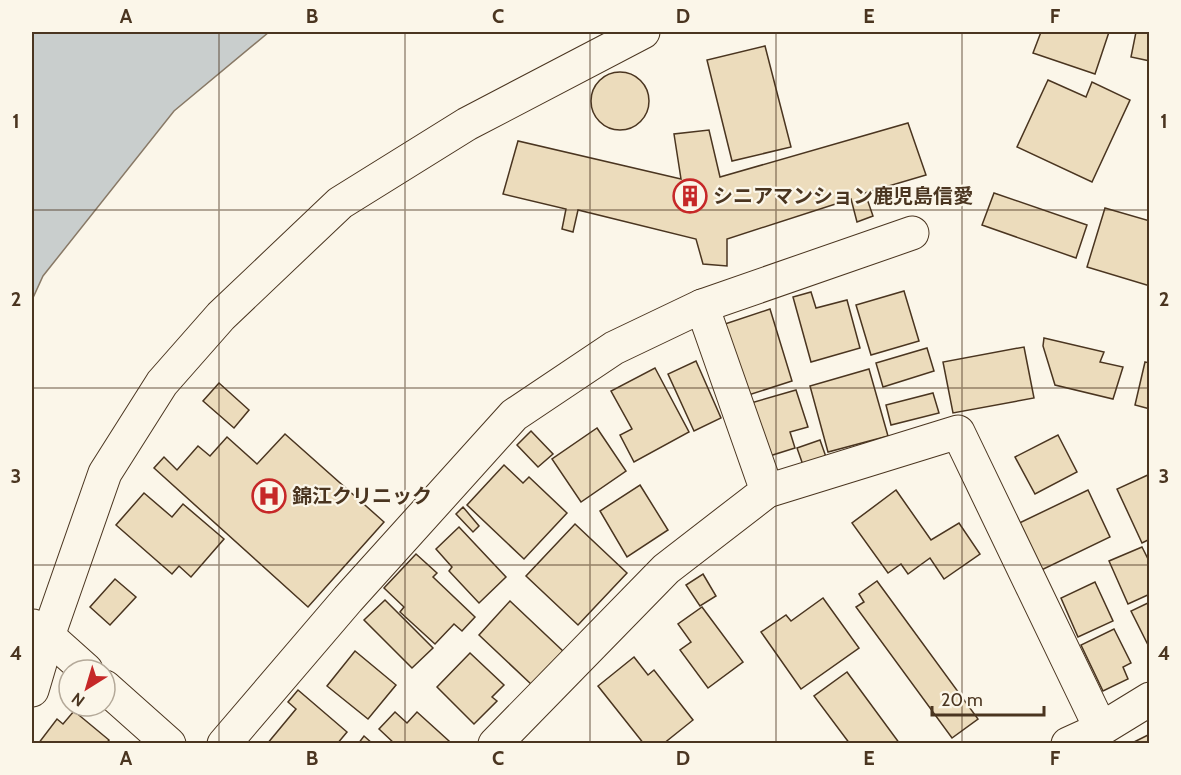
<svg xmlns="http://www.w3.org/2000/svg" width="1181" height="775" viewBox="0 0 1181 775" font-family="Cabin,'Noto Sans JP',sans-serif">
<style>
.water{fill:#c9cecd;stroke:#887966;stroke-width:1.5}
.building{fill:#ecdcbc;stroke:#4a3520;stroke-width:1.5}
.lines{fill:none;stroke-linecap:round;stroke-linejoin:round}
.minor-casing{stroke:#4a3520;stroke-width:35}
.minor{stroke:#fbf6e9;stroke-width:33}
.grid{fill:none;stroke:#4a3520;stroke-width:1.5;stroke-opacity:0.55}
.labels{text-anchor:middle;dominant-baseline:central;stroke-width:4.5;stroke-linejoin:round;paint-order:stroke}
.poi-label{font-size:20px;font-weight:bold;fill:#4a3520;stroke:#fbf6e9;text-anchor:start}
.neatline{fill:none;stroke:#4a3520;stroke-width:2}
.grid-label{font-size:20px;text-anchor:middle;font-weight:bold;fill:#4a3520}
</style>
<rect width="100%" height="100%" fill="#fbf6e9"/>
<polygon class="water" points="32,32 269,32 174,111 43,276 32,300"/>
<g class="building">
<polygon points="1041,32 1109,32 1095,74 1033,53"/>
<polygon points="1136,32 1150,32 1150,61 1131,57"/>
<polygon points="765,46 791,147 732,161 707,60"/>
<circle cx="620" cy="101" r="29"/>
<polygon points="1048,80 1086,97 1092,82 1130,100 1092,182 1017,147"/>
<polygon points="908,123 926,175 865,193 873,216 857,222 851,199 727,239 727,266 703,264 696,239 578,210 573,232 562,229 566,209 503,194 518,141 681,179 674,134 709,130 720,177"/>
<polygon points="994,193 1087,225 1076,258 982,225"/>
<polygon points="1105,208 1150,221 1150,286 1087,267"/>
<polygon points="904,291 919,341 871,355 856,305"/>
<polygon points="811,292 816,308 847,300 860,348 811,362 793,297"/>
<polygon points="770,309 792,381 739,398 716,327"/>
<polygon points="1044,338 1104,352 1100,362 1123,367 1113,399 1055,385 1043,346"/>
<polygon points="1024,347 1034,398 953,413 943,362"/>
<polygon points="927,348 934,371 883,387 876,363"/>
<polygon points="696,361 721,418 694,431 668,374"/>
<polygon points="1145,362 1150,363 1150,409 1135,405"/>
<polygon points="655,368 689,432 634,462 620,435 632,429 611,391"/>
<polygon points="869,369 888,436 828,452 810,386"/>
<polygon points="219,383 249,410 234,428 203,401"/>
<polygon points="796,390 808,427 790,432 795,448 760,459 744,405"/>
<polygon points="933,393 939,413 891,425 886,405"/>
<polygon points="597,428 626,471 581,502 552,459"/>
<polygon points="531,431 553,454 538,467 517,445"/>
<polygon points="285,434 384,522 308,607 154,468 164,457 177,470 198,446 210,456 227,437 257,464"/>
<polygon points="1058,435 1077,472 1035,494 1015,457"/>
<polygon points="820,440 826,457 803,465 797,448"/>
<polygon points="504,465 523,483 529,477 567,513 524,559 467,505"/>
<polygon points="1150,474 1150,539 1142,543 1117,489"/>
<polygon points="640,485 668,530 627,557 600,511"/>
<polygon points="896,490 931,540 959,523 980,554 944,579 930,558 908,574 901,564 888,573 852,523"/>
<polygon points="1088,490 1110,537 1027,577 1005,530"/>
<polygon points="144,493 172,517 183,504 224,539 191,577 179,566 172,574 116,525"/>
<polygon points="463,507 479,526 473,532 456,514"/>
<polygon points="575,524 627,573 578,625 526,576"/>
<polygon points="459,527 506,577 479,603 449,571 452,567 436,549"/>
<polygon points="1142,547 1150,563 1150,594 1128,604 1109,561"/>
<polygon points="416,554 437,573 433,577 475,617 462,631 454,624 435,644 400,612 404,607 384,588"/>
<polygon points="703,574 716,596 700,606 686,585"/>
<polygon points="115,579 136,597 110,625 90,607"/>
<polygon points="877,581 978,719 952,738 856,607 864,602 859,594"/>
<polygon points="1095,582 1113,621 1078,637 1061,598"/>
<polygon points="823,598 859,648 801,689 761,632 786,615 791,621"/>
<polygon points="385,600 433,648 412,668 364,620"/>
<polygon points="510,601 564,652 532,685 479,635"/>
<polygon points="1150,602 1150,649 1131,611"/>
<polygon points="702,607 743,662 708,688 680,650 691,642 678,624"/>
<polygon points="1114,629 1131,663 1123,667 1128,679 1103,691 1081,645"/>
<polygon points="355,651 396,685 368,719 327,686"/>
<polygon points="470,653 504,685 492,697 497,701 474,724 437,687"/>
<polygon points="634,657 648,675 654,670 693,720 663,744 644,744 598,686"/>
<polygon points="847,672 900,744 850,744 814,696"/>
<polygon points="298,690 347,732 337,744 267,744 296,709 288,702"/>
<polygon points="74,711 109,740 106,744 38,744 57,719 63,724"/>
<polygon points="395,712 407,723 417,712 449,741 446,744 395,744 379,729"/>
<polygon points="1150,734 1150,744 1130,744"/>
<polygon points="364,736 373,744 358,744"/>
</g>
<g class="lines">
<defs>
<g id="minor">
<polyline points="702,306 912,233"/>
<polyline points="767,491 958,432 1101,729"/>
<polyline points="33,626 48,636 86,670"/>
<polyline points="105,687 169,744"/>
<polyline points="32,690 48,636 105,473 162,383 221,316 340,203 467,124 643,32"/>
<polyline points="224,744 348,599 514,415 614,348 702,306 767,491 666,569 495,744"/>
<polyline points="1068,744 1101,729 1150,699"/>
</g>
</defs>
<use href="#minor" class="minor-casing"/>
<use href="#minor" class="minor"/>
</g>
<path class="grid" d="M219,32V744M405,32V744M590,32V744M776,32V744M962,32V744M32,210H1150M32,388H1150M32,565H1150"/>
<defs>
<symbol id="building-ring" viewBox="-11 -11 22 22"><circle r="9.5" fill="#fbf6e9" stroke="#c62828" stroke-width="1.5"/><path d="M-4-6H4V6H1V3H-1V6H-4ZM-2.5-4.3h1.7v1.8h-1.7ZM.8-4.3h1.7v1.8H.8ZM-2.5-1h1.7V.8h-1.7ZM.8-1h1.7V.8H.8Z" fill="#c62828"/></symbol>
<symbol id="hospital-ring" viewBox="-11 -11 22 22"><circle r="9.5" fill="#fbf6e9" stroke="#c62828" stroke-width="1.5"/><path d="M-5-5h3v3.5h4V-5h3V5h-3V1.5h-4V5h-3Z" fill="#c62828"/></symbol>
</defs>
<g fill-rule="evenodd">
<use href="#building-ring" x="671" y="177" width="38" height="38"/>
<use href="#hospital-ring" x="250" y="477" width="38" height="38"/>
</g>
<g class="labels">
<g class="poi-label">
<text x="713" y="196">シニアマンション鹿児島信愛</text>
<text x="292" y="496">錦江クリニック</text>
</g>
</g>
<rect width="1181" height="775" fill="none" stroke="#fbf6e9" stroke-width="66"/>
<g transform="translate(87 688) rotate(217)"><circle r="28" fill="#fbf6e9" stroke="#b4a999" stroke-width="1.5"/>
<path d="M0-4.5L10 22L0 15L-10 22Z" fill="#c62828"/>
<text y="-9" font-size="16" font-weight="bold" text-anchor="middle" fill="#4a3520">N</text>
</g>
<path d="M932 706v9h112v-9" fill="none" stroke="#4a3520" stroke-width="3"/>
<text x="941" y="706" font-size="18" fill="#4a3520" stroke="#fbf6e9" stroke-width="4.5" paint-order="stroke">20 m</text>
<rect x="33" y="33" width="1115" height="709" class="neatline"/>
<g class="grid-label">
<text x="126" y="23">A</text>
<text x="312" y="23">B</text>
<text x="498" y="23">C</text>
<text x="683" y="23">D</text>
<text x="869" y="23">E</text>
<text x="1055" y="23">F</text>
<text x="16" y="128">1</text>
<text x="1164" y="128">1</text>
<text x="16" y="306">2</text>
<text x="1164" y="306">2</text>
<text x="16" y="483">3</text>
<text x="1164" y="483">3</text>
<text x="16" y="660">4</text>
<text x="1164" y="660">4</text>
<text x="126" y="765">A</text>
<text x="312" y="765">B</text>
<text x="498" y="765">C</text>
<text x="683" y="765">D</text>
<text x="869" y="765">E</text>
<text x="1055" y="765">F</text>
</g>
</svg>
